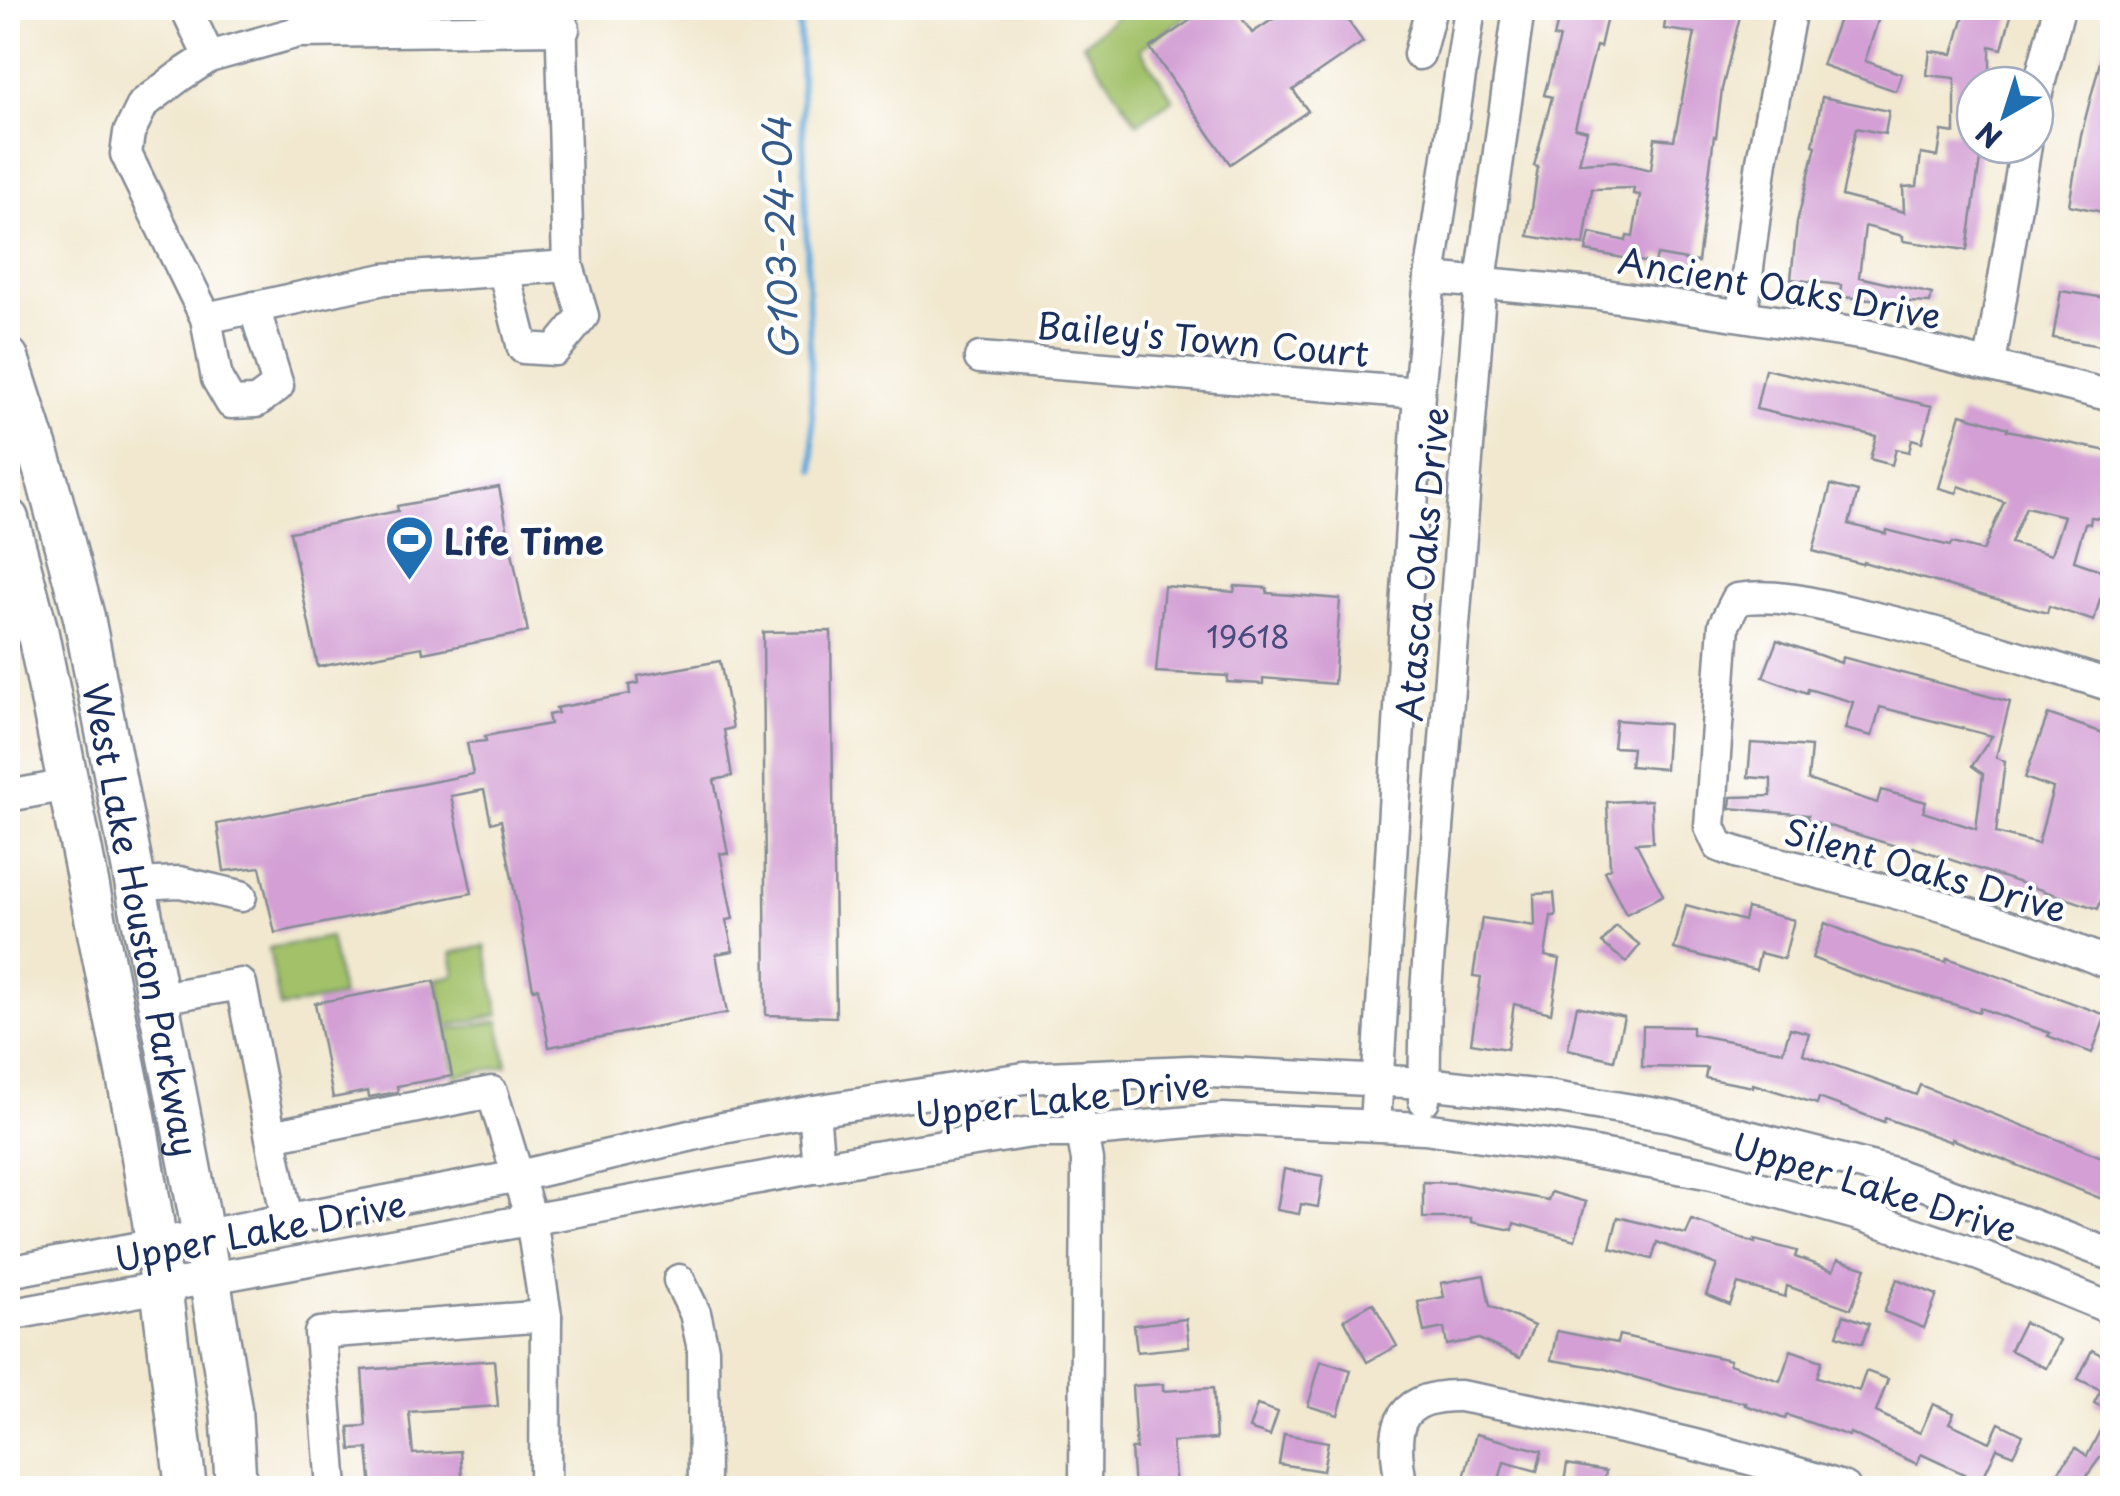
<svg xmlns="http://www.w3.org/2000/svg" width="2120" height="1496" viewBox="0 0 2120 1496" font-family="'Playpen Sans',sans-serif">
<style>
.green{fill:#a2c169;stroke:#5e7864;stroke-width:2.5}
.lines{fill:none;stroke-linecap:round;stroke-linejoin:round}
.stream{stroke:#63a9d9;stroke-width:6}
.building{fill:#d39fd4;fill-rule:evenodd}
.minor-casing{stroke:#868c96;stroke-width:35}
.major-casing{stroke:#868c96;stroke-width:45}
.minor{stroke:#fff;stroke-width:30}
.major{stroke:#fff;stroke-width:40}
.labels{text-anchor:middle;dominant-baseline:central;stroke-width:8;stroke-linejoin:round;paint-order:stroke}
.number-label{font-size:30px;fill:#494b7c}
.street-label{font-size:35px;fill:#1b2f5e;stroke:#fff}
.poi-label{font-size:35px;font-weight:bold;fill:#1b2f5e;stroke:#fff;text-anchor:start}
.water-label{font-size:38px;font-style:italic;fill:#345a89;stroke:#fff}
</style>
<rect width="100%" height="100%" fill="#fff"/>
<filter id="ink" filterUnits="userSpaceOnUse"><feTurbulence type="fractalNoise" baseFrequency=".01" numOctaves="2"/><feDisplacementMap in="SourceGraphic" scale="20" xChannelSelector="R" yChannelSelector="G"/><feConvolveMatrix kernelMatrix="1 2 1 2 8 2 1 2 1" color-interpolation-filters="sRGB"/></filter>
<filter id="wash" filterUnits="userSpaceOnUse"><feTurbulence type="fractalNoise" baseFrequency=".0048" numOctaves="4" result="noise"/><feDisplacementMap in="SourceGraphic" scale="40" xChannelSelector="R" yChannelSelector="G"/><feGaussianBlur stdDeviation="2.25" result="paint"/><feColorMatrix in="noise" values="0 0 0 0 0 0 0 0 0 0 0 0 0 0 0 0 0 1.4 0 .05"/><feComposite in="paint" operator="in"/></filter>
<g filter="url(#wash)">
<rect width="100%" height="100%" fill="#f1e8cf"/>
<g class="green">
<polygon points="1126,8 1198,8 1140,49 1173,99 1137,123 1083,44"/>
<polygon points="330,937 342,996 280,1008 269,948"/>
<polygon points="485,946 499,1015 446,1026 436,979 455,975 451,953"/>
<polygon points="499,1021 507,1066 455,1076 447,1030"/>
</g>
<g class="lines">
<polyline class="stream" points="799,8 814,470"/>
</g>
<g id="blocks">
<g class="building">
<polygon points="1208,8 1235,8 1252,33 1290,8 1339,8 1363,42 1293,90 1308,111 1230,164 1150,48"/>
<polygon points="1561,8 1609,8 1600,47 1596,46 1575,128 1587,131 1579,163 1615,161 1651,170 1655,138 1674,140 1695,33 1664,29 1667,8 1742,8 1722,89 1716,137 1714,136 1698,262 1657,255 1655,264 1586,251 1590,233 1626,241 1627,236 1633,237 1640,195 1633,194 1634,188 1592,189 1584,245 1528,236 1538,167 1534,166 1552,97 1544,95 1560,38 1554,37"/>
<polygon points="1843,8 1882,8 1865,61 1902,74 1896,91 1822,65"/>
<polygon points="1966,8 2013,8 2002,49 1990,46 1990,85 1975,85 1975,145 1982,145 1967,250 1903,241 1903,236 1865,226 1859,277 1932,294 1930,303 1909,302 1907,310 1885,304 1886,300 1840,297 1841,285 1791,279 1797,222 1816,146 1813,145 1822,97 1889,111 1885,134 1856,128 1842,196 1904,212 1903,187 1917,186 1921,154 1938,157 1942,131 1955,133 1955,78 1927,75 1930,51 1953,54"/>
<polygon points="2107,35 2112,36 2112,214 2069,205 2081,135"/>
<polygon points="2061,291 2112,299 2112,348 2053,338"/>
<polygon points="1765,369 1932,406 1922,442 1912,439 1909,452 1896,449 1892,465 1870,459 1876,436 1756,409"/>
<path d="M1961,414L2008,428L2007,430L2112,452V520L2091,517L2090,524L2085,523L2074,561L2112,574V603L2100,599L2094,621L2049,606L2047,613L1863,562L1862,564L1813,551L1831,485L1858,492L1849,524L1886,534L1887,530L1950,546L1952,543L1983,551L2004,502L1959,486L1957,493L1939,488ZM2026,507L2064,516L2051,555L2011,543Z"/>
<polygon points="499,487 528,632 423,653 422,647 318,667 290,532 398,511 397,506"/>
<polygon points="1164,586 1234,592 1235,586 1267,588 1267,593 1340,599 1334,684 1263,678 1263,684 1227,682 1228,676 1156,672"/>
<polygon points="831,631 836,1017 766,1015 763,632"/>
<polygon points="1777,640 1841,663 1842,657 2010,702 1996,757 2005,762 1996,833 2038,844 2053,788 2025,778 2048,714 2112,736 2112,868 2098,909 1913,847 1912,851 1806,819 1808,815 1730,808 1731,797 1771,796 1771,779 1748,777 1751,743 1784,745 1811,747 1808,780 1877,803 1881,790 1926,802 1923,812 1976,829 1983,774 1972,766 1992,736 1880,707 1872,736 1845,729 1853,702 1808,689 1807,693 1763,677"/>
<polygon points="720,661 733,728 724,730 732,776 714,780 728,854 720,853 733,919 726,920 733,951 716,954 727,1013 549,1047 538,988 533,989 501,820 491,823 484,790 451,796 472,893 275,933 260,867 224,871 217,824 473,774 467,743 486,741 485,736 550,724 548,715 558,713 556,708 630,694 629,685 639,683 638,676"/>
<polygon points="1616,720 1668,724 1665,769 1630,766 1632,748 1613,747"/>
<polygon points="1651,800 1653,842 1636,843 1663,895 1626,914 1604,871 1610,868 1607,802"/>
<polygon points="1554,893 1556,916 1551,916 1545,956 1560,959 1551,1013 1514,1004 1507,1049 1471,1043 1481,977 1473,976 1482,918 1535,926 1534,894"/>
<polygon points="1686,905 1744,921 1747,908 1794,920 1784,959 1760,953 1756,970 1674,949"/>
<polygon points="1825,923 1882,946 1946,962 1947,958 2106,1015 2092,1053 2048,1036 2050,1033 1980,1008 1979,1012 1856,975 1812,958"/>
<polygon points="1616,926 1640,945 1626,962 1602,943"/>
<polygon points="434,981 452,1076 397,1086 398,1092 369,1097 368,1091 333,1098 315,1003"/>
<polygon points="1577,1006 1624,1017 1614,1060 1568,1049"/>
<polygon points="1643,1026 1692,1027 1692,1034 1783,1051 1790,1028 1809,1033 1803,1054 1916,1095 1920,1085 2112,1161 2112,1203 1952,1139 1951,1142 1885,1118 1884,1122 1819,1098 1817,1104 1753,1084 1753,1087 1705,1078 1707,1068 1642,1067"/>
<polygon points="1284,1169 1323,1176 1318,1207 1301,1204 1299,1214 1277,1210"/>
<polygon points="1423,1182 1457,1183 1548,1200 1551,1192 1586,1202 1575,1240 1514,1223 1513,1230 1471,1222 1471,1218 1423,1218"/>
<polygon points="1618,1217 1686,1234 1692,1220 1755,1243 1755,1240 1797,1251 1795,1257 1833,1271 1838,1259 1866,1268 1851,1309 1787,1286 1785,1297 1738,1284 1730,1305 1706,1295 1717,1265 1657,1242 1652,1259 1610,1248"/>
<polygon points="1484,1275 1490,1306 1534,1326 1520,1358 1479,1339 1447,1345 1444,1328 1424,1332 1418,1302 1444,1297 1441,1283"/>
<polygon points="1897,1279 1937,1295 1924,1328 1884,1312"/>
<polygon points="1373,1303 1397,1346 1367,1362 1344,1319"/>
<polygon points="1844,1315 1869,1324 1862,1344 1837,1335"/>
<polygon points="1186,1319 1189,1347 1137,1352 1134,1325"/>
<polygon points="2024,1322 2060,1340 2046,1368 2010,1350"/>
<polygon points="1557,1331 1617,1343 1619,1335 1730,1360 1729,1364 1780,1381 1791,1350 1822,1361 1817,1377 1859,1391 1866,1371 1888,1379 1876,1412 1920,1433 1933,1404 1954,1413 1949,1423 1990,1442 1999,1423 2023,1435 2013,1455 1997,1448 1981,1482 1921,1454 1917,1464 1850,1433 1849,1436 1787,1415 1785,1419 1745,1405 1746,1403 1677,1389 1602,1368 1551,1360"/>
<polygon points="2092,1350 2112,1361 2112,1441 2078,1488 2046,1488 2076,1448 2087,1456 2110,1411 2094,1403 2101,1390 2078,1379"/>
<polygon points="494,1360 498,1406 409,1412 413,1454 460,1451 463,1488 372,1488 368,1449 351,1450 349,1427 366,1426 362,1370"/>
<polygon points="1321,1361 1351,1370 1338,1415 1308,1406"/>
<polygon points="1163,1384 1163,1391 1213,1388 1216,1439 1172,1442 1176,1488 1134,1488 1131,1449 1136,1449 1132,1386"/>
<polygon points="1257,1405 1278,1412 1270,1436 1249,1429"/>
<polygon points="1284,1434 1328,1442 1323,1471 1279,1464"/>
<polygon points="1476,1434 1542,1451 1537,1471 1504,1462 1497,1487 1464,1478"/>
<polygon points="1567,1464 1606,1471 1603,1488 1563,1488"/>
</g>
</g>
</g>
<g filter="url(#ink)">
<use href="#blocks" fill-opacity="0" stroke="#868c96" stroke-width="2.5"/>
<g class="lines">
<defs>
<g id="minor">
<polyline points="186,8 209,57"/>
<polyline points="1419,54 1431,8"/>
<polyline points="2035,100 2059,8"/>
<polyline points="504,272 523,348 555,350 583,316 568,266 561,8"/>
<polyline points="1430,278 1592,293 1866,335 2112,396"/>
<polyline points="254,307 278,386 256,402 231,403 217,379 206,318 126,154 129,133 143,104 180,76 209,57 298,32 564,29"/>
<polyline points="1742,314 1762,161 1791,8"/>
<polyline points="206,318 384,279 568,266"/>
<polyline points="980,358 1419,393"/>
<polyline points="1990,364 2026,145"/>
<path d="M2112,686C2028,659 1945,633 1859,614C1818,604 1779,593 1737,599L1724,625L1710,827L1719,846C1750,859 1783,863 1816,872C1915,898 2018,924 2112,965"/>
<polyline points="8,796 68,785"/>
<polyline points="135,884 180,882 241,896"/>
<polyline points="159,998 241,984 287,1220"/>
<polyline points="1072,1077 1087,1160 1085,1488"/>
<polyline points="1424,1100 1426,991 1435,867 1481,281 1519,8"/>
<polyline points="814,1111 819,1168"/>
<polyline points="1375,1124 1419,393 1430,278 1470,8"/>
<polyline points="271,1136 492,1092 531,1219 546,1316 545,1488"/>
<polyline points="8,1272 519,1176 723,1128 814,1111 1024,1078 1190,1071 1425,1083 1553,1097 1669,1116 1890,1172 2112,1255"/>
<polyline points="679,1280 695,1313 703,1349 704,1488"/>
<polyline points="8,1315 868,1158 1031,1132 1081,1132 1223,1119 1424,1128 1555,1146 1712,1174 1866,1217 1982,1256 2112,1309"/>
<polyline points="332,1488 320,1333 546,1316"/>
<path d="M1402,1488C1391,1432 1392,1395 1460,1396C1591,1420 1719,1446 1845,1488"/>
</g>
<g id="major">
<path id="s1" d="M8,358L48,483L84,617L198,1208L231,1409L236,1488"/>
<polyline points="8,519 37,629 135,1116 153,1221 186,1488"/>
</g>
</defs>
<use href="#minor" class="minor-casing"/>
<use href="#major" class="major-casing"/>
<use href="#minor" class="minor"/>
<use href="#major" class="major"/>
</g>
</g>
<defs>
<symbol id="stadium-pin" viewBox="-11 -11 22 30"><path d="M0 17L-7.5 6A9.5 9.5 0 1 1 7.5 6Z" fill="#1f6fb2" stroke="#fff"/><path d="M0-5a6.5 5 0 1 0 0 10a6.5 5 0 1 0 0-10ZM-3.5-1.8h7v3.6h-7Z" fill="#fff"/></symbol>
</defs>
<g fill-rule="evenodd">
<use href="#stadium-pin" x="382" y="512" width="55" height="75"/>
</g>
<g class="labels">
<g class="number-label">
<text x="1248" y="635">19618</text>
</g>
<g class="street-label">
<text transform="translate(1780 287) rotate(10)">Ancient Oaks Drive</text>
<text transform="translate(1203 338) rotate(5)">Bailey's Town Court</text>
<text transform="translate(1421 564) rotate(-85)">Atasca Oaks Drive</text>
<text transform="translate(1926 869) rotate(16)">Silent Oaks Drive</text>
<text stroke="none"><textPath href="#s1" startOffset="578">West Lake Houston Parkway</textPath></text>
<text transform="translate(1062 1098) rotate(-6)">Upper Lake Drive</text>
<text transform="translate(1875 1186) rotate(17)">Upper Lake Drive</text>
<text transform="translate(260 1230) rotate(-11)">Upper Lake Drive</text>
</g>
<g class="poi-label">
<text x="444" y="540">Life Time</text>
</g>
<g class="water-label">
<text transform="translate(779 239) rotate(-92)">G103-24-04</text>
</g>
</g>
<rect width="2120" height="1496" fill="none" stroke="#fff" stroke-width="40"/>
<g transform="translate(2005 115) rotate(219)"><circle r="48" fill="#ffffff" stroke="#a4acbf" stroke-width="2.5"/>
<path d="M0-8L18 38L0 25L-18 38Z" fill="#1f6fb2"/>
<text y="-15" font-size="28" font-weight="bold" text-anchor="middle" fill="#1b2f5e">N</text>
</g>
</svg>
